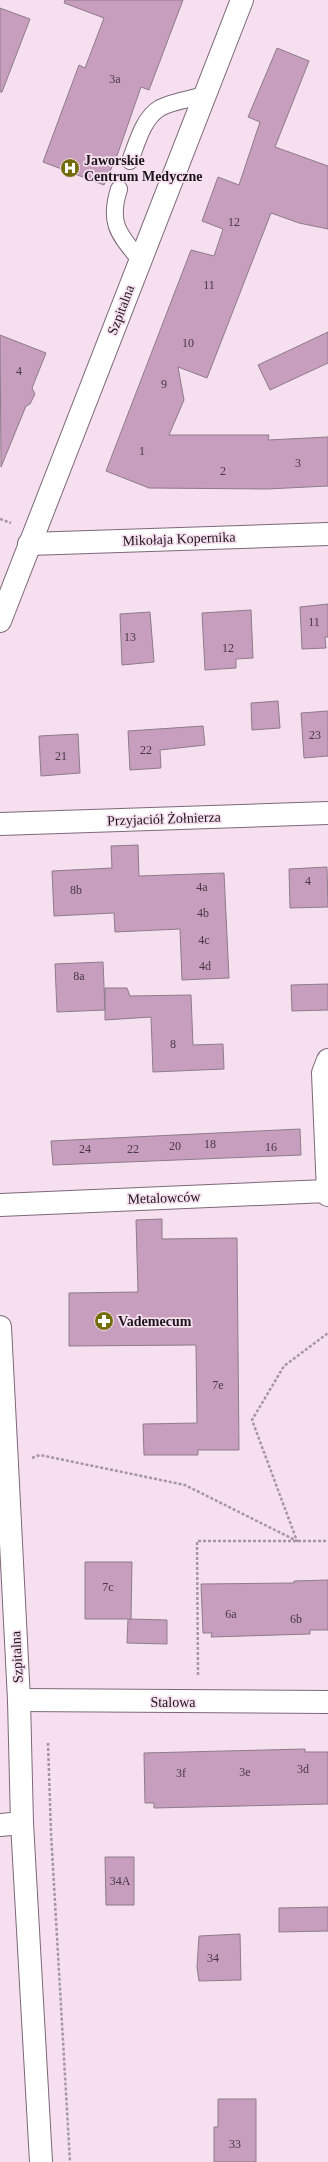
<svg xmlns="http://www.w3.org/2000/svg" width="328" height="2162" viewBox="0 0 328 2162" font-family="'Times New Roman',serif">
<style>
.building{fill:#c79ebd;stroke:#8e7b89}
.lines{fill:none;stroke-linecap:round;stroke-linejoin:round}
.lane-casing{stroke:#7c6977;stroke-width:18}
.street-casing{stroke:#7c6977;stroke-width:24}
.secondary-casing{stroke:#7c6977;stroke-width:24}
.path{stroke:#a796a2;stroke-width:2.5;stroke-dasharray:3 2;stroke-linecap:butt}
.lane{stroke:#fff;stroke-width:16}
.street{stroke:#fff;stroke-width:22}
.secondary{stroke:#fff;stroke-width:22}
.labels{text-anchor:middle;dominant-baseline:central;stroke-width:3.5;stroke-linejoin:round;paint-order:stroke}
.number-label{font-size:12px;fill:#483744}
.poi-label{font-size:14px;font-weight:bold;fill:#1d151b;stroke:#f6e0f0;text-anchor:start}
.street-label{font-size:14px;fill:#1d151b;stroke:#f6e0f0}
</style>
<rect width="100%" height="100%" fill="#f6e0f0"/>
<g class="building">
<polygon points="65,0 183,0 149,90 141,87 118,153 104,185 43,162 79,65 85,68 104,18 64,3"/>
<polygon points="0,8 30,19 2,92 0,92"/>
<polygon points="277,48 309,61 275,147 328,166 328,229 299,223 271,213 207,378 178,367 184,400 169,435 269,435 268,440 328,437 328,486 267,489 149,488 106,471 191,250 214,256 223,229 202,221 218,177 239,185 260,122 248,117"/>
<polygon points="328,332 328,363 270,390 258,365"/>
<polygon points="0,335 46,353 32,388 35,394 30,404 26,406 1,467"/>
<polygon points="328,604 328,637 325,637 326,648 302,649 300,607"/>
<polygon points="251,610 253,658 236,659 236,668 205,670 202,613"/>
<polygon points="150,612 154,662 122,665 120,614"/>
<polygon points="278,701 280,728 252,730 251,703"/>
<polygon points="328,711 328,756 304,758 301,713"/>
<polygon points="203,726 205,745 160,750 161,768 130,770 128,731"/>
<polygon points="78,734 80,773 41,776 39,736"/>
<polygon points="138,845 139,876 224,873 229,978 182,980 180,929 115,932 114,913 54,916 52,871 112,868 111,846"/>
<polygon points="327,867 328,907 290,908 289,869"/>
<polygon points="103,962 105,1010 57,1012 55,964"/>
<polygon points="328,984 328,1010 292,1011 291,985"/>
<polygon points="105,988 127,988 130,996 191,995 193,1045 223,1044 224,1069 153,1072 151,1017 105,1020"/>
<polygon points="300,1129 301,1155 53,1165 51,1141"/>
<polygon points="162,1219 162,1239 237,1238 239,1450 198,1450 198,1455 144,1455 143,1424 197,1423 196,1345 69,1346 69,1293 138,1292 136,1220"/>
<polygon points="85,1562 132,1562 131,1619 129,1619 167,1620 167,1644 127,1643 128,1619 85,1619"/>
<polygon points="328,1580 328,1630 310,1630 310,1634 211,1637 212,1633 203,1633 201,1584 294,1583 294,1581"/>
<polygon points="305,1749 305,1752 328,1752 328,1804 154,1808 154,1803 145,1803 144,1753"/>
<polygon points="105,1857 134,1857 134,1905 106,1905"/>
<polygon points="328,1907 328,1931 279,1932 279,1908"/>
<polygon points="240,1934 241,1980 199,1981 197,1967 199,1936"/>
<polygon points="218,2099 256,2099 256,2162 214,2162 214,2127 218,2127"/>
</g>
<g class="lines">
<defs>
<g id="lane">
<path d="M130,161C137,143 143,118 160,108C173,101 191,99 205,95"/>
<path d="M119,189C108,224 119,234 140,260"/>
</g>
<g id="street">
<polyline points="29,544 328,534"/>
<polyline points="0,824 328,813"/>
<polyline points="328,1192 323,1073 328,1060"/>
<polyline points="0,1205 327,1191 328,1195"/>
<polyline points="19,1700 328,1702"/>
<polyline points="0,1825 22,1823"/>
</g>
<g id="secondary">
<polyline points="0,621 242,0"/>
<polyline points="0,1327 19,1700 22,1823 41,2162"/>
</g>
</defs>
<use href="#lane" class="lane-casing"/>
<use href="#street" class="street-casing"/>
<use href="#secondary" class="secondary-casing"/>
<g class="path">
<polyline points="0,519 11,523"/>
<polyline points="32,1458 40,1455 185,1485 297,1541 252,1420 284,1366 328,1333"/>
<polyline points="198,1675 197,1541 328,1541"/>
<polyline points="48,1743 51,1833 70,2162"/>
</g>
<use href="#lane" class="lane"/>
<use href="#street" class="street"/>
<use href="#secondary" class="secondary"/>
</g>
<defs>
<symbol id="hospital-disc" viewBox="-11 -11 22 22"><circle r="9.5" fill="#756d09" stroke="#f6e0f0"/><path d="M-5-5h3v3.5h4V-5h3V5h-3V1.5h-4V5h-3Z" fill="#fff"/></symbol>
<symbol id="pharmacy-disc" viewBox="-11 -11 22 22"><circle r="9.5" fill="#756d09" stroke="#f6e0f0"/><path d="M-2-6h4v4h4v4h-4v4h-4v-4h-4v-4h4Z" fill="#fff"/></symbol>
</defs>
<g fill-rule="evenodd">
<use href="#hospital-disc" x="59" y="157" width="22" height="22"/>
<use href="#pharmacy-disc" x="93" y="1310" width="22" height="22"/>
</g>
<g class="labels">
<g class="number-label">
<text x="115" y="79">3a</text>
<text x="234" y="222">12</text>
<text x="209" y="285">11</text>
<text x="188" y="343">10</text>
<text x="19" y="371">4</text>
<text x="164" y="384">9</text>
<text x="142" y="451">1</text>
<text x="298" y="463">3</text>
<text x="223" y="471">2</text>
<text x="314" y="622">11</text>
<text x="130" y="637">13</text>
<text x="228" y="648">12</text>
<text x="315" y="735">23</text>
<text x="146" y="750">22</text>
<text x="61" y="756">21</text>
<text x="308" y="881">4</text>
<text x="202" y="887">4a</text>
<text x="76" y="890">8b</text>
<text x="203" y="913">4b</text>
<text x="204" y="940">4c</text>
<text x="205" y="966">4d</text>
<text x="79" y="976">8a</text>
<text x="173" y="1044">8</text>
<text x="210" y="1144">18</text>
<text x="175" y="1146">20</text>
<text x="271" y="1147">16</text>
<text x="85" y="1149">24</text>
<text x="133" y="1149">22</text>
<text x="218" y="1385">7e</text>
<text x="108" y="1587">7c</text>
<text x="231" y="1614">6a</text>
<text x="296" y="1619">6b</text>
<text x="303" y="1769">3d</text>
<text x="245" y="1772">3e</text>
<text x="181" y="1773">3f</text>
<text x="120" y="1881">34A</text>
<text x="213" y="1958">34</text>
<text x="235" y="2144">33</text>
</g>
<g class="poi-label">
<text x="84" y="160">Jaworskie<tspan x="84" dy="16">Centrum Medyczne</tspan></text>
<text x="118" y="1321">Vademecum</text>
</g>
<g class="street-label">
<text transform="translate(121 310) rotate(-69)">Szpitalna</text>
<text transform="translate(179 539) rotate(-2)">Mikołaja Kopernika</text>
<text transform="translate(164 819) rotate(-2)">Przyjaciół Żołnierza</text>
<text transform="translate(164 1198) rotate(-2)">Metalowców</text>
<text transform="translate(17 1657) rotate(-93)">Szpitalna</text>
<text x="173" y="1702">Stalowa</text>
</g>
</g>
</svg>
